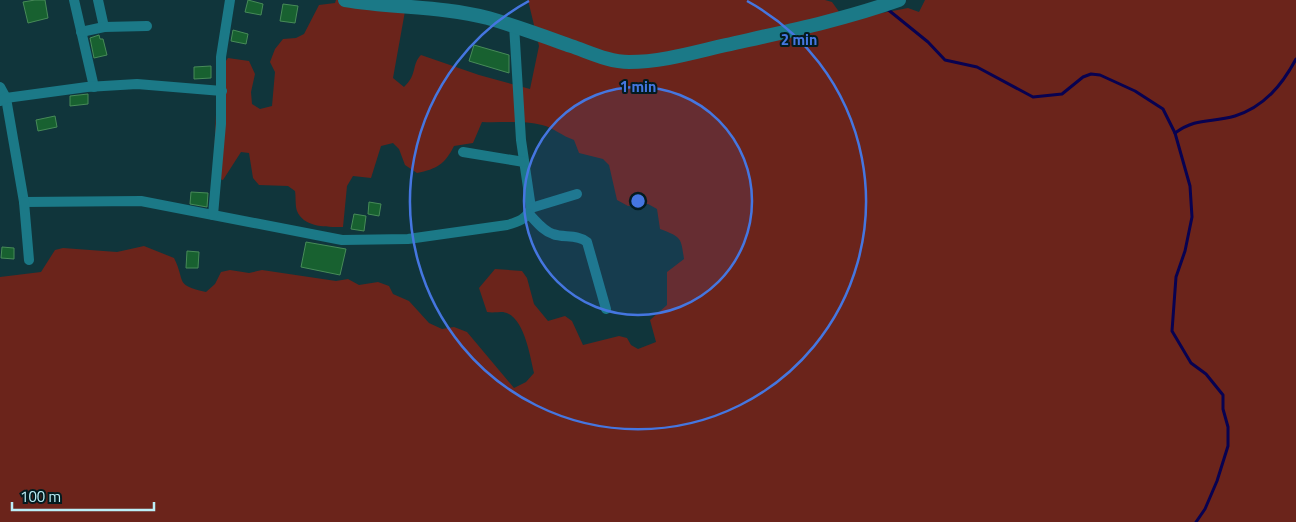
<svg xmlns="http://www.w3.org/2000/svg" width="1296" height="522" viewBox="0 0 1296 522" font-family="'Titillium Web',sans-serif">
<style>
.green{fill:#6b241b}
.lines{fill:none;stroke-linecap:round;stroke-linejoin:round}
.stream{stroke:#080251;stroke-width:3}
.building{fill:#186130;stroke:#478b58}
.street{stroke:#1b7987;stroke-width:10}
.secondary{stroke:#1b7987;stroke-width:14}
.ring{fill:none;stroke:#4576e0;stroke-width:2.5}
.centre{fill:#4576e0;stroke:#031b1f;stroke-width:2.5}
.ring-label{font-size:15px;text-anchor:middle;font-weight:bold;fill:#4576e0;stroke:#031b1f;stroke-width:4;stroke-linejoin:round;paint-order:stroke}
</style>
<rect width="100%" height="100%" fill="#10353b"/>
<path class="green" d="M336,0H407L393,78L404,87C418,74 411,65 421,55L479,75L530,89L539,46L528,0H825L832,2L845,20L908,8L919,12L925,0H1296V522H0V277L41,272L55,250L63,248L117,252L144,246L174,258C186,282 174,285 206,292L215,284L221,272L230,270L249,273L262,270L336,281L348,279L359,285L378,282L389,286L393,294L409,301L429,323L442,329L454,327L467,332L514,388L526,382L534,373C530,356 524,315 503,312C498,312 492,313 487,312L479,288L495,269L522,271L527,278L534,304L548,321L565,316L572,321L583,345L619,336L627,338L631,345L638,349L656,342L650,320L667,305V272L684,259C681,237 681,237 660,229L657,209L648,204L628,206L617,200L609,165L603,159L579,153L574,140C562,136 554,128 542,125C523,120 500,123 482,122L473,143L454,146C445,164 437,169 417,173L405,165L399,149L393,143L381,146L371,178L353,176L347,186L343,227C328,227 304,228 297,211C295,205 296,197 295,191L288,186L259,185L253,178L249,153L241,152L223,180L213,177L218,72L228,58L249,61L255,74L251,92L252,104L260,109L272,106L275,72L270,62L275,49L283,39L296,38L304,34L319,5L335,3Z"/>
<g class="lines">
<g class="stream">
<polyline points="886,8 928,42 945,60 977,67 1033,97 1062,94 1083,77 1091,74 1100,75 1135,91 1163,109 1175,133 1190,186 1192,217 1185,251 1176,277 1172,331 1191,363 1206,374 1223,395 1223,409 1228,427 1228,446 1217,481 1205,509 1196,522"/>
<path d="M1175,133C1197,117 1211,123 1235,116C1264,107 1282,85 1296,59"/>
</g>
</g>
<g class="building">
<polygon points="35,0 45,0 48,18 28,23 23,2"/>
<polygon points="248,0 263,4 261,15 245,12"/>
<polygon points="283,4 298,6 295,23 280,21"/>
<polygon points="233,30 248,34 246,44 231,41"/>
<polygon points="99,35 100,39 103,39 107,55 94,58 90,38"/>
<polygon points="474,45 509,55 509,73 469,61"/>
<polygon points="211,66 211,78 194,79 194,67"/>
<polygon points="88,94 88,104 70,106 70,96"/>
<polygon points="55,116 57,127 38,131 36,120"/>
<polygon points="191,192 208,193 207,207 190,204"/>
<polygon points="369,202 381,204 379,216 368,214"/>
<polygon points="354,214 366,216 364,231 351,229"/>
<polygon points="306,242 346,249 340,275 301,267"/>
<polygon points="2,247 14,248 14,259 1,258"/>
<polygon points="187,251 199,252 198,268 186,268"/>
</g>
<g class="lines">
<g class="street">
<polyline points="74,0 94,87"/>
<polyline points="98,0 104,27"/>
<polyline points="81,32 104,27 147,26"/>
<path d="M0,87L6,98L24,202L141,201L342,240L408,239L507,225C518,222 527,219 531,208L521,140L514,25"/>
<polyline points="0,101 6,98 87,87 137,84 222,91"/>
<polyline points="463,152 524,162"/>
<polyline points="24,202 29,260"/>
<polyline points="531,208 577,194"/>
<path d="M529,214C536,221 543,231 553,234C563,238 578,234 587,242L606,309"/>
<polyline points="213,215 221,124 221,57 230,0"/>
</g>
<path class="secondary" d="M345,0C393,8 442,6 488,18C516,26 543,36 571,46C589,52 609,62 629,62C662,62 695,52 726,45C784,32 843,20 899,0"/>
</g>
<circle cx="638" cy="201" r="114" fill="#4576e0" fill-opacity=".12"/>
<g class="ring">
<circle cx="638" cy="201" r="114"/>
<path d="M747 1A228 228 0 1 1 529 1"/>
</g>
<circle cx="638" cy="201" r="8" class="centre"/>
<g class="ring-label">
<text x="799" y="45">2 min</text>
<text x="638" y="92">1 min</text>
</g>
<path d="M12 502v8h142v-8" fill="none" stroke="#bceff8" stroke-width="2.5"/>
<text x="20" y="502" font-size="15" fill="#bceff8" stroke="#031b1f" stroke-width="4" paint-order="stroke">100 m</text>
</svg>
